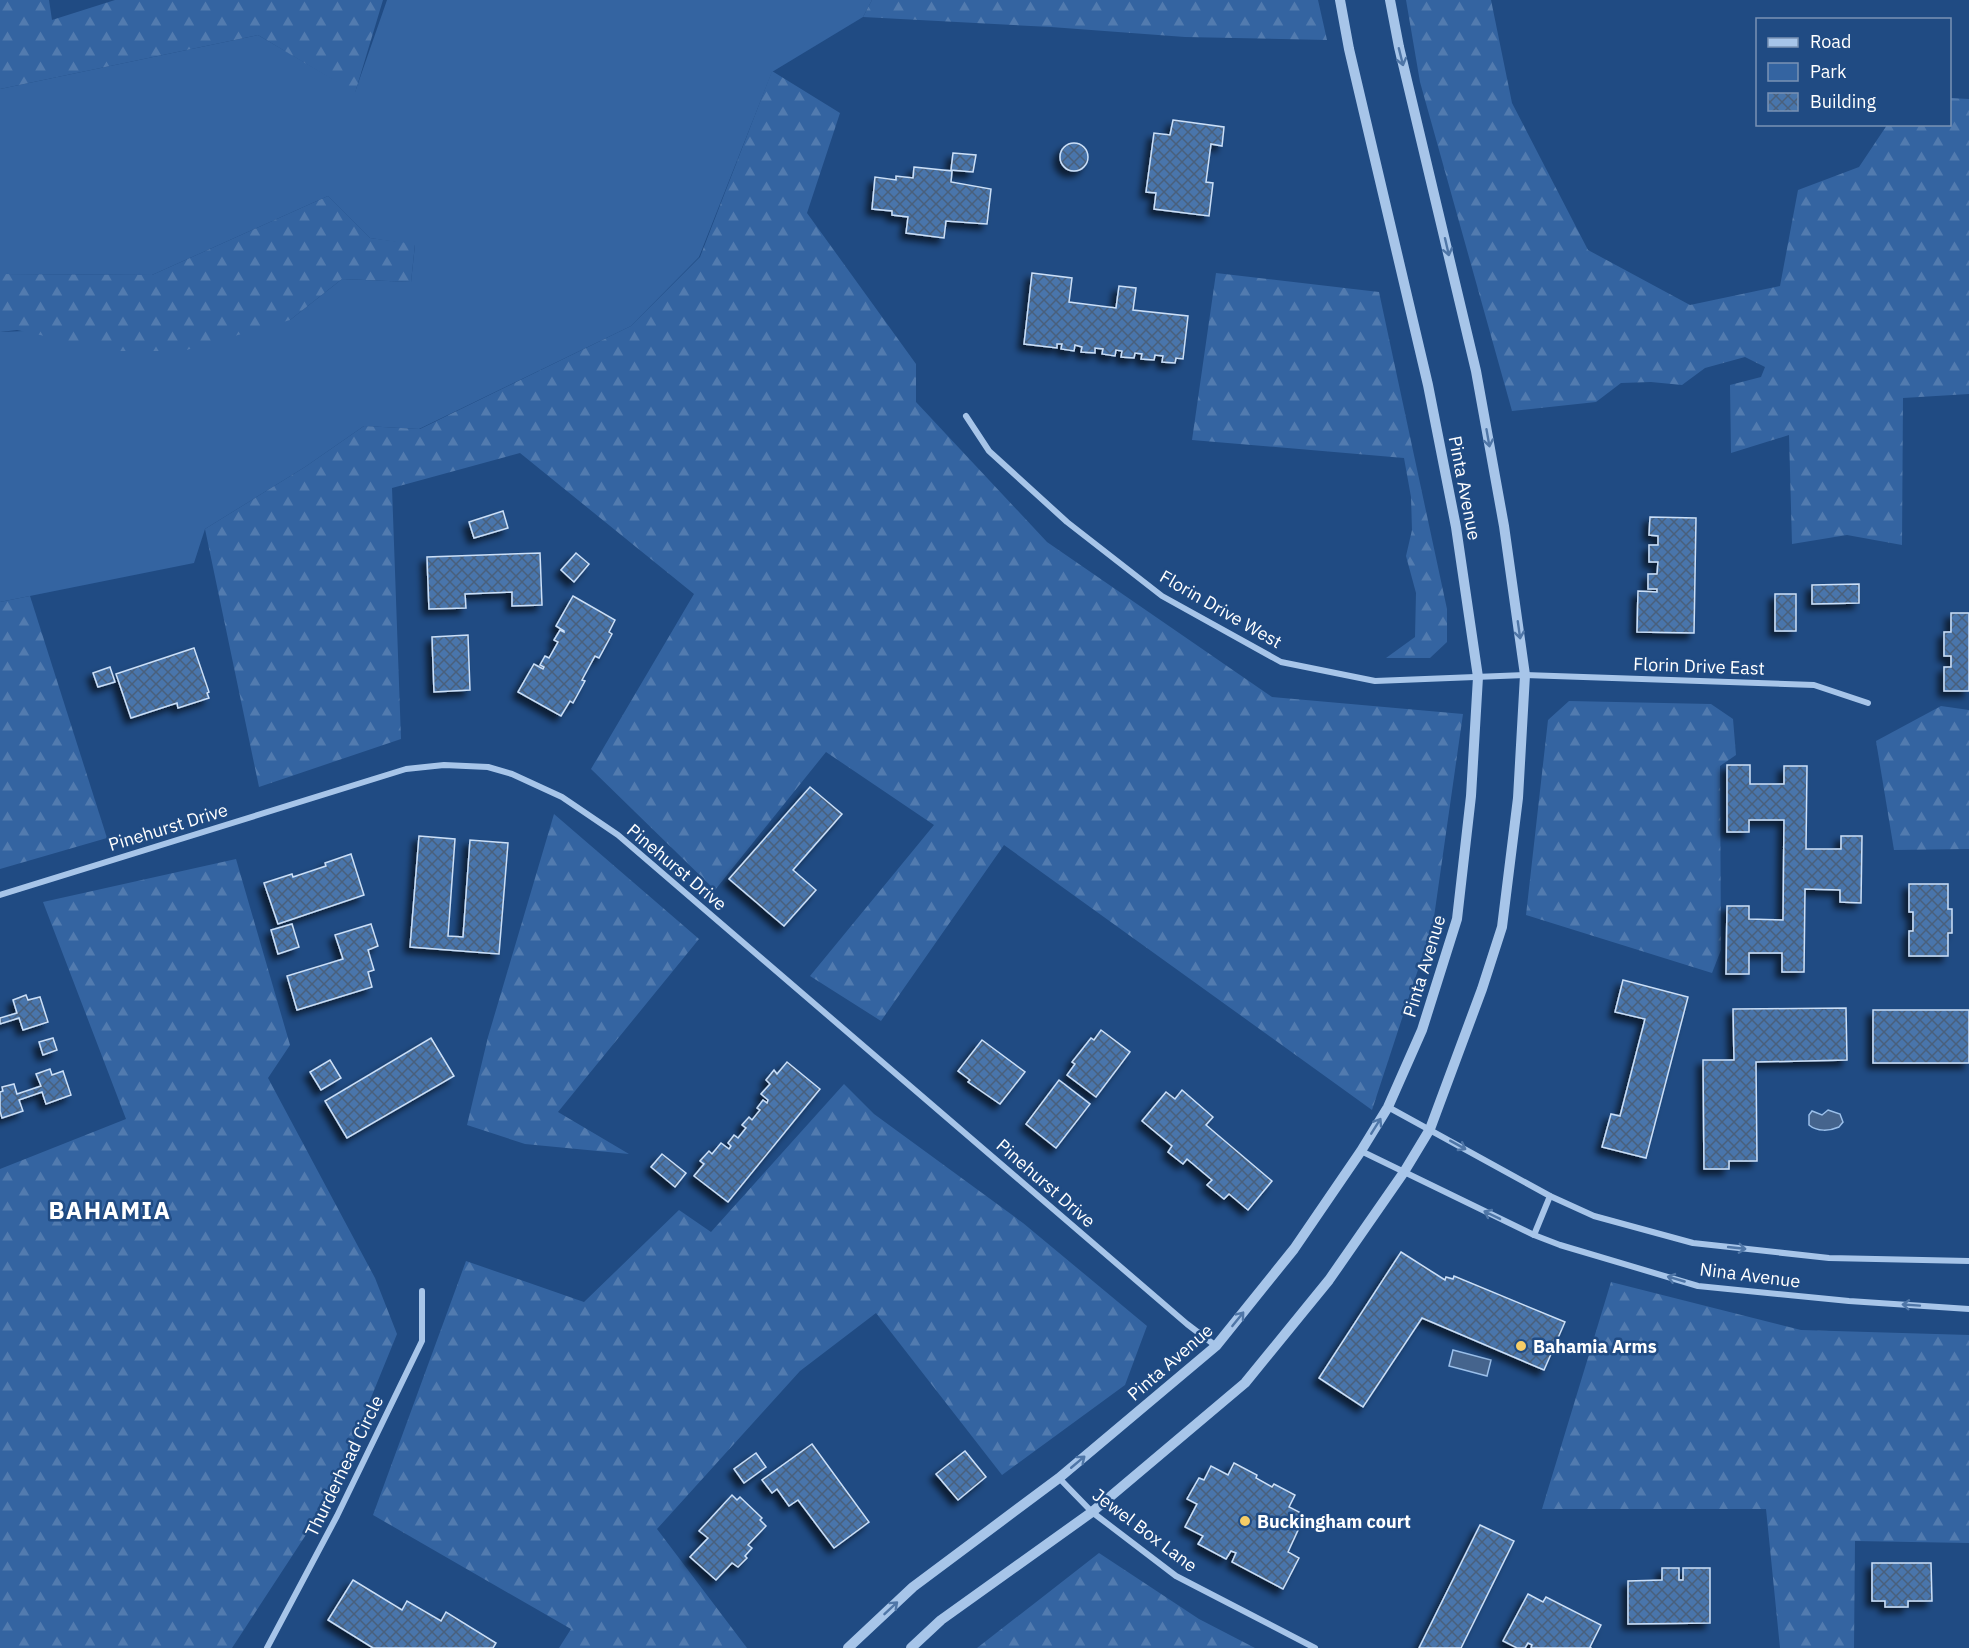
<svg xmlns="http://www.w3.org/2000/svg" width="1969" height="1648" viewBox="0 0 1969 1648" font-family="'IBM Plex Sans',sans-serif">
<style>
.green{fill:#3464a1}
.forest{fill:url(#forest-firs)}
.water{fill:#45648d;stroke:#9abfea;stroke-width:1.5}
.building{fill:url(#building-cross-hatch);stroke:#cbdff7;stroke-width:1.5;filter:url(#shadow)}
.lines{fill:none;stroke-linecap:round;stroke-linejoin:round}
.minor{stroke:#a7c5e9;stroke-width:6}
.tertiary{stroke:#a7c5e9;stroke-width:10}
.oneway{stroke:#4f76a7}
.poi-dot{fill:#f6cd67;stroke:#204b83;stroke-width:2}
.labels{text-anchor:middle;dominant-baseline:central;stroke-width:5;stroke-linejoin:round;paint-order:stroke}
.street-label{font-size:18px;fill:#fff;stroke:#204b83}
.poi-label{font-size:18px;font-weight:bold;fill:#fff;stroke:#204b83;text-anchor:start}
.district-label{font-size:24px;font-weight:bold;letter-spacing:1.5px;fill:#fff;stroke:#204b83}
</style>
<defs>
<pattern id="forest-firs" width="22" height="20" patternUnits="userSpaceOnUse" patternTransform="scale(1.5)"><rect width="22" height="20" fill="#3464a1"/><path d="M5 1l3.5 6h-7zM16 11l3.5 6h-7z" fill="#527baf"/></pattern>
<pattern id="building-cross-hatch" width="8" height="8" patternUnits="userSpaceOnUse" patternTransform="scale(1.5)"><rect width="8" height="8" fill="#4875ab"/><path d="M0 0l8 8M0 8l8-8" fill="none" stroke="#4a607c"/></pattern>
<filter id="shadow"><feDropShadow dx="-5.5" dy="5.5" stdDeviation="3" flood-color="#0009"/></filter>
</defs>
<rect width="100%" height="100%" fill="#204b83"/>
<polygon class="green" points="387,0 872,0 863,17 772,72 699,257 631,326 419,429 364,426 305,467 205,529 194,563 0,602 0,332 290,320 342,279 411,282 415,245 370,238 328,196 152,275 0,274 0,89 258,35 355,92"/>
<g class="forest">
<polygon points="0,0 49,0 52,20 115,0 383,0 355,93 258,35 0,89"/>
<polygon points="872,0 1318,0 1327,40 1185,37 1051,27 863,17"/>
<polygon points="1406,0 1491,0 1512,103 1588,250 1690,305 1780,286 1798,190 1859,167 1887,125 1950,124 1950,98 1969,99 1969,394 1903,398 1902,545 1847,535 1792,544 1789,435 1731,453 1730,385 1761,377 1765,367 1745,357 1705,368 1682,385 1651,382 1621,383 1596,402 1512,411 1420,82"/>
<polygon points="772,71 840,113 807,213 916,364 916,402 1047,542 1272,697 1463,714 1433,924 1372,1110 1004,845 881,1021 810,976 934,825 826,752 715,890 591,769 694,594 520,453 392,488 401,739 259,787 205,529 305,467 364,426 420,429 631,326 700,257"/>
<polygon points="328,196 370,238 415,244 411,282 342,279 290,320 183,351 114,351 17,330 0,332 0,274 152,275"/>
<polygon points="1216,273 1379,292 1447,609 1447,642 1430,658 1386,658 1415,637 1416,593 1406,556 1412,530 1411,497 1404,458 1192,440"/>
<polygon points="30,596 107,838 0,869 0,602"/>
<polygon points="1569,701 1711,704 1733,719 1736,755 1720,766 1721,950 1712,973 1526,915 1548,720"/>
<polygon points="1941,706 1969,710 1969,849 1894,850 1876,741"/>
<polygon points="554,814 699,939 558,1112 629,1154 525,1144 467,1125 488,1037"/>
<polygon points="236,859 290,1045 268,1078 375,1278 397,1334 330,1498 232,1648 0,1648 0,1169 126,1119 43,902"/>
<polygon points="844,1084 874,1114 1023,1223 1147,1326 1125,1385 1002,1475 876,1313 800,1371 657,1529 747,1648 559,1648 571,1629 373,1515 466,1261 584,1302 679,1210 711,1232"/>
<polygon points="1611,1282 1801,1330 1969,1335 1969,1543 1855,1541 1854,1648 1780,1648 1766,1509 1542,1509"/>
<polygon points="1099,1553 1199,1619 1255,1648 977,1648"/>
</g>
<g class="water">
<path d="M1828,1110L1840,1114L1843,1122L1839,1127C1830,1131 1817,1132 1809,1125V1115L1812,1111L1822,1115Z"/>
<polygon points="1453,1350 1491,1360 1487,1376 1449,1366"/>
</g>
<g class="building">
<polygon points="1173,120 1224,127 1222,146 1211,144 1206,182 1213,183 1209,216 1154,209 1156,193 1146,192 1154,133 1170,135"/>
<circle cx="1074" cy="157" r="14"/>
<polygon points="953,153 976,155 973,172 951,170"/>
<polygon points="914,167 952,171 951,182 991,189 987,224 946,221 944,238 906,233 908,217 892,215 892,211 872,209 875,177 896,180 896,176 913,178"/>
<polygon points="1032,273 1072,278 1069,302 1116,308 1119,286 1136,288 1133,310 1188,316 1183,359 1176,358 1175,363 1162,362 1163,356 1155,355 1154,360 1141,359 1142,354 1135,353 1134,358 1121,357 1122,351 1116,350 1115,356 1102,354 1103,349 1095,348 1095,353 1081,352 1082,347 1075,345 1074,351 1061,349 1062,344 1057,344 1057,348 1024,344"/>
<polygon points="503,511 508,528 474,538 469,522"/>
<polygon points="1650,517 1696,518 1694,633 1637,632 1638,591 1657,592 1657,589 1648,589 1648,574 1657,574 1658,562 1649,562 1649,545 1658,545 1658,536 1649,535"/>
<polygon points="540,553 542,605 512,606 512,592 465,594 466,608 429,609 427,557"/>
<polygon points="576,553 589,564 574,582 561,570"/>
<polygon points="1859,584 1859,603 1812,604 1812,585"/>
<rect x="1775" y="594" width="21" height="37"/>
<polygon points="573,596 615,620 609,632 612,634 599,658 595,656 582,680 585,681 573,703 570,701 561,716 518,692 534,664 543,669 544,667 540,665 545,656 549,658 558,642 554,640 560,630 564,632 564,631 556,626"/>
<polygon points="1951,613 1969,613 1969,691 1944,691 1944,667 1951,667 1951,656 1944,656 1944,632 1951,632"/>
<polygon points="468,635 470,690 434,692 432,637"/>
<polygon points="194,648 209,692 207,693 209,698 178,708 177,703 131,718 116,674"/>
<polygon points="110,667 115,682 98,687 93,673"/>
<polygon points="1727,765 1750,765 1750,784 1784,784 1784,766 1807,766 1806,849 1841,849 1841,836 1862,836 1861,903 1840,902 1840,890 1805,889 1804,972 1782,972 1782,953 1749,953 1749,974 1726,974 1727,906 1749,906 1749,919 1783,920 1784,820 1749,820 1749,832 1727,832"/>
<polygon points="810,787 842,814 793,870 816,890 784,926 729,879"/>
<polygon points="419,836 455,839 448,936 463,937 470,840 508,843 499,954 410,947"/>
<polygon points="351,854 364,895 278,924 264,883 292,874 293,877 326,866 325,863"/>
<polygon points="1909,884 1948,884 1948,909 1952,909 1952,933 1948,933 1948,956 1909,956 1909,931 1913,931 1913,912 1909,912"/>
<polygon points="292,924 299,947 278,954 271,930"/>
<polygon points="371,924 378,946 368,950 374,970 368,972 372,987 297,1010 287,976 343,959 335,935"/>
<polygon points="1623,980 1688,997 1646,1158 1602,1147 1611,1114 1620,1116 1645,1019 1615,1012"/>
<polygon points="26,995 28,1000 40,997 48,1022 23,1030 19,1018 0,1024 0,1018 17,1013 13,1000"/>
<polygon points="1846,1008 1847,1060 1756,1062 1757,1161 1729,1161 1729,1169 1704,1169 1703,1060 1734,1060 1733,1009"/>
<rect x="1873" y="1010" width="96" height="53"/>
<polygon points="1101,1030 1130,1052 1096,1097 1067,1075 1075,1064 1072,1062 1091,1038 1094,1040"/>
<polygon points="53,1038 57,1050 43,1055 39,1042"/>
<polygon points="431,1038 454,1076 347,1138 325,1101"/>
<polygon points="982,1040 1025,1072 1000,1104 968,1082 970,1080 958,1071"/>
<polygon points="330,1060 341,1078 321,1090 310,1072"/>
<polygon points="787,1062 820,1089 728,1202 694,1176 704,1164 700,1161 709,1151 712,1154 721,1143 729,1149 731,1146 728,1143 734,1135 738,1138 746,1128 742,1125 749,1117 752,1120 760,1110 757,1108 763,1100 767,1103 768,1100 761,1094 770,1084 766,1080 774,1070 777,1074"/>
<polygon points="50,1069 52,1075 63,1071 71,1095 46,1104 42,1092 19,1100 23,1111 2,1118 0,1111 0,1092 3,1091 2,1087 14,1084 17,1094 41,1086 36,1074"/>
<polygon points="1059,1080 1090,1104 1056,1148 1026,1124"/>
<polygon points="1182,1090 1213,1117 1206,1125 1272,1181 1248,1210 1229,1194 1224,1199 1207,1185 1212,1180 1187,1159 1183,1164 1168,1152 1172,1146 1142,1121 1166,1092 1175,1099"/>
<polygon points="662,1154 686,1173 675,1187 651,1167"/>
<polygon points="1401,1252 1445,1280 1446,1277 1453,1279 1454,1276 1565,1322 1544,1370 1422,1318 1363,1407 1319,1378"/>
<polygon points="812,1444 869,1522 834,1548 798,1500 789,1506 777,1489 772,1493 762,1480"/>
<polygon points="965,1451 986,1477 958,1500 936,1474"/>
<polygon points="756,1453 766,1467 744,1483 734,1469"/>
<polygon points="1234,1463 1257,1475 1256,1478 1272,1487 1274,1484 1295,1495 1289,1507 1305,1515 1288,1552 1299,1558 1283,1589 1232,1562 1236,1553 1231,1551 1226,1559 1198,1544 1203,1536 1185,1527 1197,1504 1187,1499 1199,1478 1204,1480 1211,1466 1228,1475"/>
<polygon points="732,1495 737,1500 740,1497 762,1518 760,1520 766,1526 748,1545 752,1548 745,1556 747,1558 738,1567 732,1563 716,1580 690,1557 708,1538 699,1531"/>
<polygon points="1480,1525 1514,1541 1461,1648 1419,1648"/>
<polygon points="1872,1563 1931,1563 1932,1601 1908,1601 1908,1607 1885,1607 1885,1601 1872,1601"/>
<polygon points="1662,1568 1679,1568 1679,1580 1683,1580 1683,1568 1710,1568 1710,1623 1628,1624 1628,1581 1662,1580"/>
<polygon points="353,1580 402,1610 407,1601 441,1621 446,1612 496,1643 493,1648 373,1648 328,1620"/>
<polygon points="1528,1594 1543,1602 1546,1597 1601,1625 1590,1647 1591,1648 1531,1648 1532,1645 1528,1643 1525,1648 1517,1648 1503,1641"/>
</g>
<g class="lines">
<g class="minor">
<polyline points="966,416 989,451 1067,522 1162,596 1281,662 1375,681 1525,675 1814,685 1868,703"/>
<polyline points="0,895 406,769 444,765 488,767 512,774 562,797 618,835 1187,1324 1216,1346"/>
<polyline points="1388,1107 1550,1196 1594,1216 1693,1243 1829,1258 1969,1261"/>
<polyline points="1361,1151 1534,1235 1560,1245 1698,1286 1849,1301 1969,1309"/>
<polyline points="1534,1235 1550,1196"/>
<polyline points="1059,1478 1092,1512 1176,1576 1315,1648"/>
<polyline points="267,1648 337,1516 422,1341 422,1291"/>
</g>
<g class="tertiary">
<polyline points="848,1648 913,1587 1059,1478 1216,1346 1294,1249 1361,1151 1388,1107 1422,1030 1457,919 1471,796 1478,677 1456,527 1428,385 1349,49 1340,0"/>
<polyline points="911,1648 941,1620 1092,1512 1245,1383 1329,1280 1404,1172 1430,1129 1482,989 1502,927 1518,798 1525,675 1504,526 1476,371 1399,47 1390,0"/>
</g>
</g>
<defs><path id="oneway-shaft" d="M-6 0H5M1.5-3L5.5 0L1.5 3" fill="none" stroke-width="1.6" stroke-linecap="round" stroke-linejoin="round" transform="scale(1.5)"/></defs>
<g class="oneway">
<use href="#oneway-shaft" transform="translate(1401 57) rotate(76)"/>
<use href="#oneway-shaft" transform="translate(1447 247) rotate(77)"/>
<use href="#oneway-shaft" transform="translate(1488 438) rotate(80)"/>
<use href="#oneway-shaft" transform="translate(1519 630) rotate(82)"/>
<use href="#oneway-shaft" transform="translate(1376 1126) rotate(-58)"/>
<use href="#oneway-shaft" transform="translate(1458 1145) rotate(29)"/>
<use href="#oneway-shaft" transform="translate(1492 1215) rotate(-154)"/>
<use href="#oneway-shaft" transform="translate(1737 1248) rotate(6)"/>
<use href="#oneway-shaft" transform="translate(1676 1279) rotate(-164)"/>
<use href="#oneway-shaft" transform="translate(1911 1305) rotate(-176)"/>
<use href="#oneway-shaft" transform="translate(1238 1319) rotate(-51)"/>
<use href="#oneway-shaft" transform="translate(1078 1462) rotate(-40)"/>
<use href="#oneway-shaft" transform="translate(891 1608) rotate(-43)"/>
</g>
<g class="poi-dot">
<circle cx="1521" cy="1346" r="6"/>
<circle cx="1245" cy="1521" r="6"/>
</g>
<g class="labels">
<g class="street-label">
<text transform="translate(1465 488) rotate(79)">Pinta Avenue</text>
<text transform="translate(1221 609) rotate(30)">Florin Drive West</text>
<text transform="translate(1699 666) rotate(2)">Florin Drive East</text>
<text transform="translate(168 827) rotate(-17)">Pinehurst Drive</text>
<text transform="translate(677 867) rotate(40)">Pinehurst Drive</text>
<text transform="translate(1424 966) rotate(-73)">Pinta Avenue</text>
<text transform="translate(1046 1183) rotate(41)">Pinehurst Drive</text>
<text transform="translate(1750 1275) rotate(7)">Nina Avenue</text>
<text transform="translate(1170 1362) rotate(-41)">Pinta Avenue</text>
<text transform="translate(344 1466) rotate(-64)">Thurderhead Circle</text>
<text transform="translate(1145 1530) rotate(37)">Jewel Box Lane</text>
</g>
<g class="poi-label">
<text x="1533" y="1346">Bahamia Arms</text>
<text x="1257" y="1521">Buckingham court</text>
</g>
<g class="district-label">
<text x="110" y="1210">BAHAMIA</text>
</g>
</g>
<rect x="1756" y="18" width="195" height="108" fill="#204b83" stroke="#7993b5" stroke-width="1.5"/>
<rect x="1768" y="38" width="30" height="9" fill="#a7c5e9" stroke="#7993b5" stroke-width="1.5"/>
<text x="1810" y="48" font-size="18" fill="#ffffff">Road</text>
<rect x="1768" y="63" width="30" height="18" fill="#3464a1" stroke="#7993b5" stroke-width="1.5"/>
<text x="1810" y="78" font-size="18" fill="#ffffff">Park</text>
<rect x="1768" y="93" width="30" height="18" fill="url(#building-cross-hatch)" stroke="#7993b5" stroke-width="1.5"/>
<text x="1810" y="108" font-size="18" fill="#ffffff">Building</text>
</svg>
